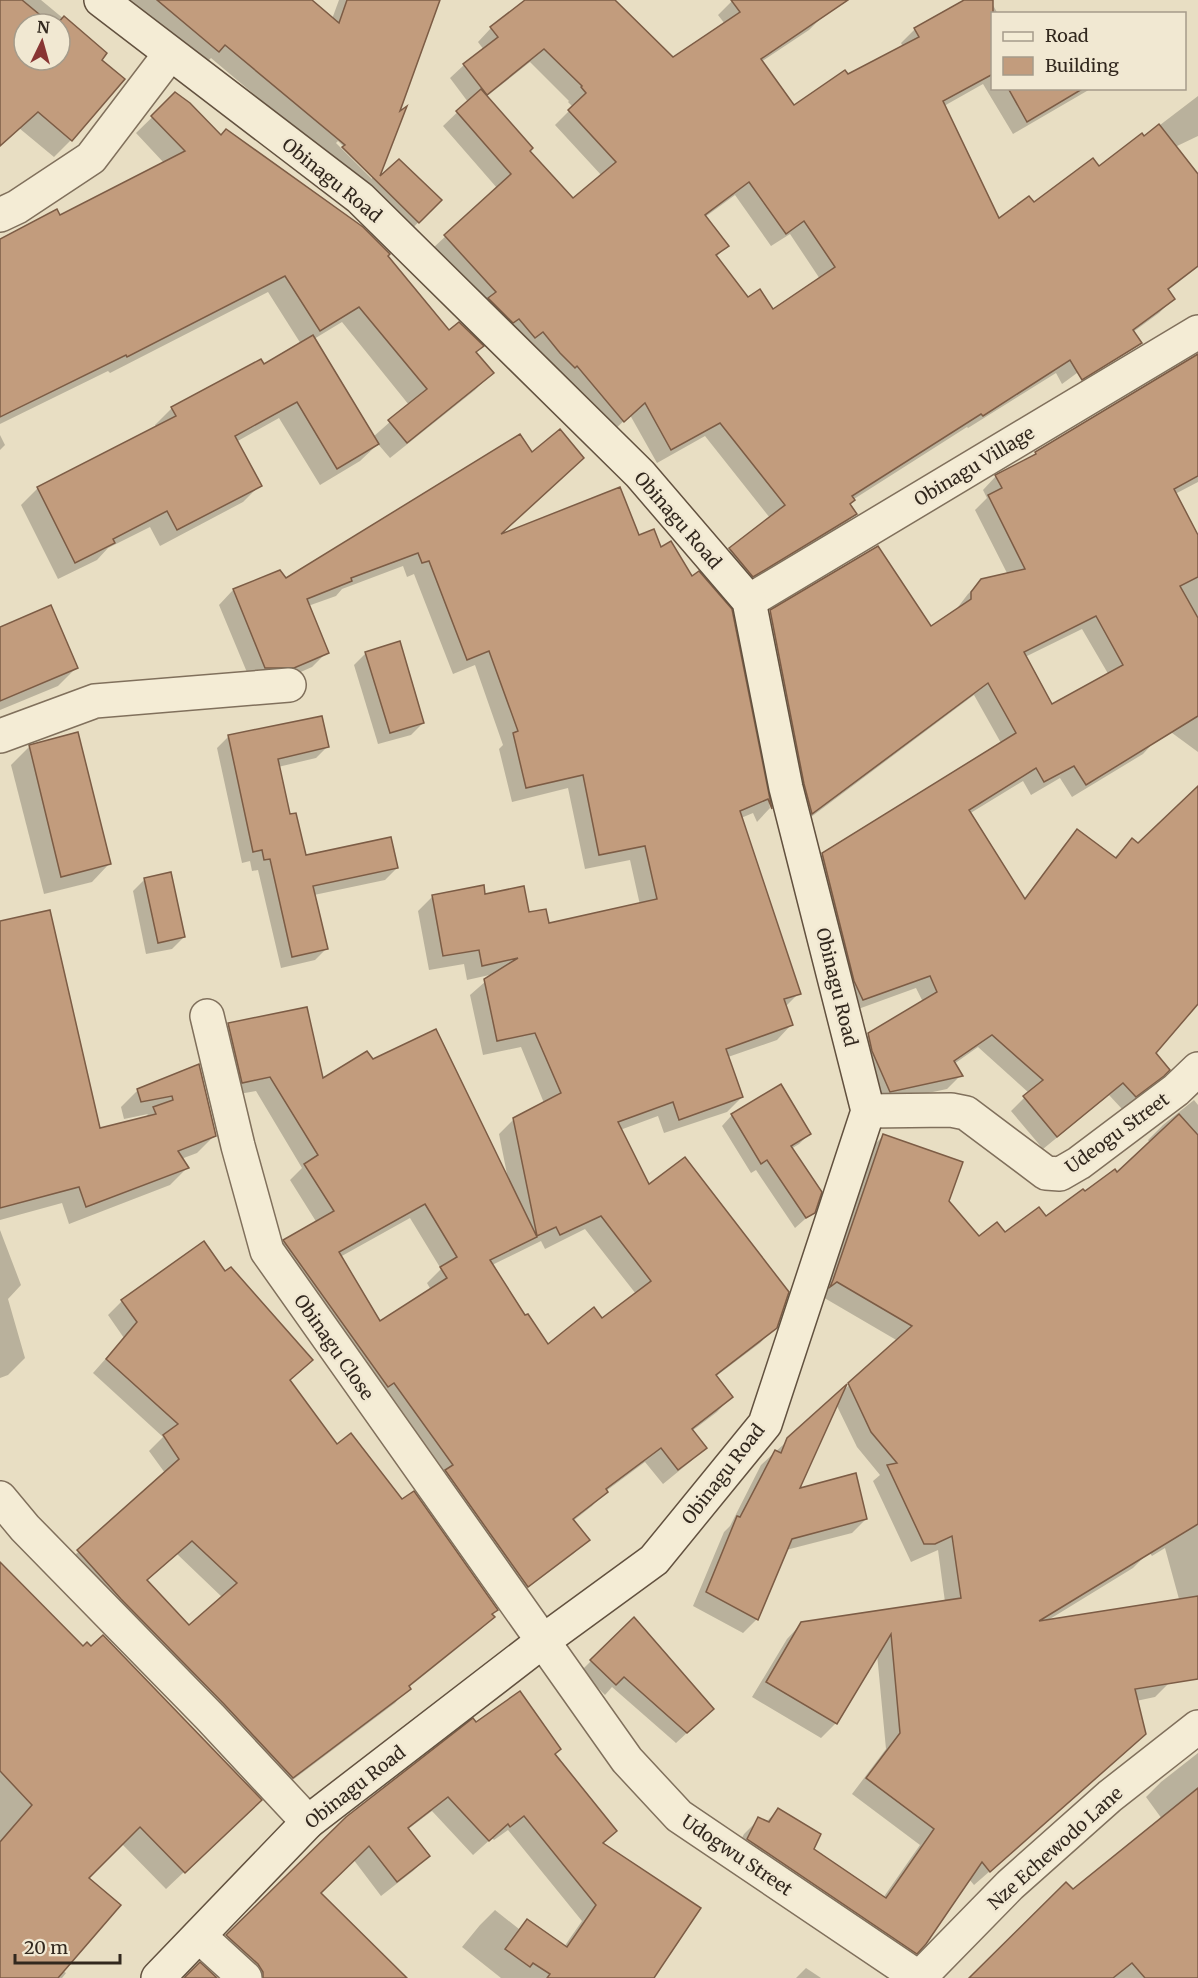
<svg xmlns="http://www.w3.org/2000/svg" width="1198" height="1978" viewBox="0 0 1198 1978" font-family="Merriweather,serif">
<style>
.shadow{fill:#0003;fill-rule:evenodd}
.building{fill:#c29c7d;stroke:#7c5c45;stroke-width:1.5;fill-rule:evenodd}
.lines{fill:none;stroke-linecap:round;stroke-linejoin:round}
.street-casing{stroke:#80705c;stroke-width:36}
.secondary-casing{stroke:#62513f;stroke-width:36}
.street{stroke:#f4ecd5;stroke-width:33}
.secondary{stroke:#f4ecd5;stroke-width:33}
.labels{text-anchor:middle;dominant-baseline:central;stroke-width:5;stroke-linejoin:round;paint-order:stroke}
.street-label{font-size:18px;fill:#32281e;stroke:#f1e8d2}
</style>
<rect width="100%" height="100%" fill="#e8dec3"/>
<g class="shadow">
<path d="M0,0H41L105,53L99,60L71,140L54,157L19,128L0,146ZM24,24H60V60H24Z"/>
<path d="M120,0H309L332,19L339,0H438L397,115L404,110L376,181L399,161L440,200L404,237L332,160L211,58L204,65ZM338,141L372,175V179L336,143Z"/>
<path d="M525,0H613L672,59L725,24L718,15L733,0H812L823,16L809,30L761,62L794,107L903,47L901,43L915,29L967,0H990L998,14H992V88H1092L1013,134L983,84L944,106L998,221L1033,204L1099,168L1143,138L1198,96V136L1175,147L1198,179V267L1167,291L1173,299L1159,313L1062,384L1056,373L968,428L967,427L854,499L849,504L855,514L841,528L738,590L716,563L730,550L770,518L705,436L657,463L630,415L609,435L432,249L497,188L443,126L468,102L450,78L464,65L484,50L478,42L491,28L526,1ZM530,62L569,101L568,102L573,107L555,125L602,176L573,200L528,151L486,97ZM735,195L771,246L790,234L820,279L773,311L748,299L716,257L727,246L705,217Z"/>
<path d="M176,94L221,136L386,256L449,332L475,353L492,373L475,390L390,458L378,444L360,461L320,485L279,418L236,442L260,485L243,502L160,546L150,527L108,548L97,560L58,579L21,505L38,488L156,427L155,425L172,408L263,366L301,344L268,292L110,373L108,371L0,424V240L60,217L164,163L136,133ZM342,322L409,405L373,437L314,339Z"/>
<polygon points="1198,370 1198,482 1175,494 1198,538 1198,752 1104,683 1110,677 1082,629 1025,657 1051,706 1156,740 1143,754 1072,797 1060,778 1031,795 1023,781 969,814 1024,899 1064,845 1077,831 1114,858 1132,840 1138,844 1198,788 1198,1002 1154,1053 1155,1083 1122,1109 1109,1095 1043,1149 1011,1111 1029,1093 978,1047 954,1064 961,1075 947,1089 876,1104 855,1048 869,1034 923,1002 916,988 850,1012 809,868 823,854 1001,743 974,695 799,826 757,625 771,611 931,629 958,610 958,607 968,594 982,580 1008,575 975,510 987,498 983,490 996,476 1029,460 1036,453"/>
<polygon points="0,435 5,445 0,450"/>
<path d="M497,537H638L661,549L691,579L730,610L770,808L757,822L753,813L741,818L799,993L785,1007L791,1025L777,1040L728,1057L742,1097L727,1112L664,1133L658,1116L620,1130L648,1187L775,1327L760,1343L715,1377L731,1397L717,1412L692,1431L705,1448L690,1462L663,1484L645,1462L606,1491L592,1506L573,1521L588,1540L573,1554L512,1600L270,1256L284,1241L317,1223L290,1180L302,1168L256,1091L228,1096L214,1039L229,1025L322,1080L372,1061L508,1179L499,1134L514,1119L544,1103L521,1047L483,1055L470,995L494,974L467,980L464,964L429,970L418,911L433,896H484L528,914L548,925L640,905L630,860L585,869L568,788L512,802L499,749L503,745L475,665L453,674L414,574L407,577L403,566L342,589L336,596L308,606L327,652L312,667L278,682H251L219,605L233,590L279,572L285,580ZM410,1218L441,1269L427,1283L431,1290L380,1323L340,1257ZM585,1229L636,1294L602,1320L547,1346L525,1317L492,1265L541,1241L545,1249Z"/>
<polygon points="0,628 76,668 58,686 0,710"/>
<polygon points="366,653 423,723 411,735 378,744 354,665"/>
<polygon points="321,718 327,747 316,758 278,767 289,816 304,856 397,868 385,880 314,895 326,949 315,960 281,968 258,870 252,871 250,861 242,863 217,748 228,737"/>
<polygon points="77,734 109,864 92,882 44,894 11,765 29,747"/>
<polygon points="145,879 184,937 172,949 146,954 133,891"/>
<polygon points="0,922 99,1129 144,1119 148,1114 124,1119 121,1107 138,1090 198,1066 215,1135 197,1153 181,1159 187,1168 170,1185 69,1224 62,1203 0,1220"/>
<polygon points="1194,1100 1198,1105 1198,1652 1182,1610 1165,1548 1152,1556 1149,1552 1133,1568 1045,1622 1170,1682 1155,1697 1136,1701 1129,1749 974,1885 969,1879 925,1943 900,1968 733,1855 744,1834 759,1819 766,1822 778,1810 812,1849 883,1898 920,1845 852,1794 886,1749 877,1654 836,1723 821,1738 752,1697 787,1639 802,1623 945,1602 938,1550 911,1562 873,1481 880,1475 857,1447 836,1404 797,1490 866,1519 852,1533 786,1550 757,1619 743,1633 693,1606 724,1532 730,1526 761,1465 898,1341 821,1296 868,1151 883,1136 948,1201 979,1238 1005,1234 1046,1218 1117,1174 1150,1143 1148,1140 1163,1125"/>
<polygon points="732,1115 809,1134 799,1144 791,1149 813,1212 795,1228 756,1170 751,1173 722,1126"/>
<polygon points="0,1230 21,1285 8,1299 25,1358 8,1375 0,1378"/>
<path d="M225,1274L311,1360L289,1381L337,1446L493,1617L479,1631L408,1688L395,1703L278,1791L64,1565L165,1473L149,1451L163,1437L93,1373L124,1338L108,1315L122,1301ZM177,1554L223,1598L189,1627L146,1581Z"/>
<polygon points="0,1582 242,1817 166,1889 122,1844 87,1878 63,1971 66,1973 62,1978 0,1978"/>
<polygon points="633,1619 702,1719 676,1743 612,1687 605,1695 581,1671"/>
<polygon points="476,1724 554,1755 615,1831 602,1844 652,1978 501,1978 462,1947 480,1925 495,1910 519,1929 527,1921 564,1947 582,1921 508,1830 494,1840 492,1838 473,1855 432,1811 407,1830 428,1856 413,1871 381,1896 353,1859 319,1893 405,1978 242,1978 212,1951 347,1818"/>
<polygon points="1198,1753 1198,1978 971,1978 1073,1891 1162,1819 1146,1797 1161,1782"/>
<polygon points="806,1968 821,1978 796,1978"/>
</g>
<g class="building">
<polygon points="0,0 22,0 51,24 24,24 24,60 60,60 60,24 57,24 64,16 107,53 102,60 125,79 72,141 38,112 0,146"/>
<polygon points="157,0 312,0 339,23 347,0 440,0 400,111 407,106 380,176 399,159 442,200 419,223 342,147 345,145 225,45 219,52"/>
<path d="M525,0H615L673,57L740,12L731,0H848L761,59L794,105L845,70L848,74L919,37L914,28L964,0H993V74L943,101L999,218L1029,196L1034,202L1093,158L1099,166L1142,133L1144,136L1159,124L1198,174V266L1168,289L1175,299L1133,330L1142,343L1082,380L1070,360L983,416L981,414L852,496L855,500L850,504L857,514L753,577L729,548L785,505L720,423L671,450L645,403L624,422L577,366L575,368L560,353L543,332L535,338L519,319L513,323L488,298L496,292L444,235L511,174L456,111L481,89L533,148L530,151L573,198L616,162L568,110L586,93L581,87L582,86L544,49L487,95L463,64L498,37L490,27ZM749,182L786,234L804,221L835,267L773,309L760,289L748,297L716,255L729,246L705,215Z"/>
<polygon points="1008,88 1084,88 1027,122"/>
<polygon points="175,92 190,103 221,135 226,129 363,227 390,254 388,256 449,330 459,322 484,346 476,352 494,373 407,443 388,420 427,389 359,307 320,331 285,276 127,357 126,355 0,417 0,239 57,209 60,215 185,151 151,116"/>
<polygon points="313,335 379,444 337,469 297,402 235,436 262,486 177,530 167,511 113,539 115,543 75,563 37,487 176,416 171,407 261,359 264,364"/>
<path d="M1198,354V476L1174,489L1198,535V577L1180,586L1198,618V716L1086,785L1074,766L1044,782L1036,768L969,810L1025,899L1077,829L1116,858L1132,838L1138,843L1198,786V1004L1156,1053L1170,1070L1164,1076L1136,1097L1123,1083L1057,1137L1023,1096L1043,1080L992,1035L954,1061L963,1076L890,1092L872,1051L868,1033L937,992L930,976L863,1000L854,981L822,853L1016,733L988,683L812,814L804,784L770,610L878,546L931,626L971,599V592L981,579L1025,569L988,495L1002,488L995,475L1036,454L1035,452ZM1096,616L1123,665L1052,704L1024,652Z"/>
<path d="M560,429L584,458L501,534L620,487L639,535L654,529L661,547L671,541L692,576L699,571L732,609L772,809L768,799L740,811L801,994L784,999L793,1025L726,1049L743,1097L679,1120L673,1102L618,1122L649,1184L685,1157L789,1292L777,1328L716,1375L733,1397L692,1429L707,1448L678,1470L661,1448L606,1489L608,1492L573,1519L590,1540L528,1587L445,1470L453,1465L394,1383L388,1387L283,1240L334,1211L304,1164L318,1155L270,1077L242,1083L228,1023L307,1007L323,1078L367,1051L373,1059L436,1029L537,1237L490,1260L525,1315L528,1314L548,1344L594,1307L602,1318L651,1281L601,1216L560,1235L556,1227L537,1236L513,1118L561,1093L535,1033L497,1041L484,979L518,958L482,966L479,950L443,956L432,895L484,885L485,894L524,886L529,912L546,909L549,923L657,899L645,846L599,855L583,775L526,788L513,733L518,731L489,651L467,660L429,561L422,563L418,553L351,578L352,581L307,599L329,653L294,668H265L233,589L280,570L286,578L520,434L532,452ZM425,1204L457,1257L440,1267L447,1278L380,1321L339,1252Z"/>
<polygon points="51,605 78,668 0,701 0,627"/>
<polygon points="400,641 424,723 390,733 365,652"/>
<polygon points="322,716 329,747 278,759 290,814 296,813 306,855 391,837 398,868 313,886 328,949 292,957 270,859 264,860 262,850 253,852 228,735"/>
<polygon points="78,732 111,864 61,877 29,745"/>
<polygon points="171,872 185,937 158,943 144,878"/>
<polygon points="50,910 100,1128 156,1114 153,1107 173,1100 172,1096 141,1102 137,1089 199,1064 216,1136 178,1151 189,1168 86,1207 79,1187 0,1208 0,921"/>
<polygon points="781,1084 811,1134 791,1146 822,1192 815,1213 806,1218 767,1160 761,1164 731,1114"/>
<polygon points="1179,1114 1198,1135 1198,1524 1039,1621 1198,1596 1198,1679 1135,1689 1146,1734 990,1872 982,1862 926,1944 917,1954 747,1839 758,1817 769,1822 778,1808 821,1834 814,1849 886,1898 934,1829 866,1778 900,1733 891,1634 837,1724 766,1682 801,1622 961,1598 952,1536 935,1544 924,1544 887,1465 897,1463 871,1432 848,1383 912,1326 837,1282 830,1287 833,1280 883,1134 963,1162 949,1201 979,1236 997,1222 1005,1232 1039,1207 1046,1216 1083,1189 1085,1191 1115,1169 1117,1172"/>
<path d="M204,1241L225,1271L231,1267L313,1360L290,1380L337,1444L351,1433L402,1499L414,1491L498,1610L492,1614L495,1617L409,1686L411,1689L293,1778L224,1704L121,1599L77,1550L179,1459L163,1435L178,1424L106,1359L137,1322L121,1300ZM192,1541L237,1583L189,1625L147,1580Z"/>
<polygon points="847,1384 800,1488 856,1473 867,1519 792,1539 758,1620 706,1592 737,1516 740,1517 775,1450 781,1453 787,1438"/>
<polygon points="0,1562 83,1646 87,1642 91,1646 103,1635 262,1800 185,1873 140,1827 89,1878 121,1905 58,1978 0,1978 0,1842 32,1805 0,1771"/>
<polygon points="634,1617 714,1709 687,1733 624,1677 616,1685 590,1660"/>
<polygon points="520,1691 561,1749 555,1754 617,1831 603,1843 701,1908 654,1978 547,1978 550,1974 533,1963 530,1967 505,1949 527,1919 567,1947 596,1905 524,1816 510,1827 508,1824 489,1841 448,1797 408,1828 430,1856 397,1882 369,1846 321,1893 407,1978 263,1978 263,1972 258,1964 226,1935 346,1817 473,1718 476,1722"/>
<polygon points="1198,1788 1198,1978 1145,1978 1132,1963 1113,1978 969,1978 1066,1882 1073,1889"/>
<polygon points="200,1962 217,1978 184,1978"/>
</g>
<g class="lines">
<defs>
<g id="street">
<polyline points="0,215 17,207 91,158 170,54"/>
<polyline points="749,601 1198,332"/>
<polyline points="0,736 95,701 289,685"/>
<polyline points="207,1016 238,1146 267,1251 627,1760 679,1816 919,1978"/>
<polyline points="868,1111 951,1110 966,1113 1046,1173 1060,1174 1079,1163 1176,1090 1198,1069"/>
<polyline points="0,1498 25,1528 210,1717 308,1822"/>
<polyline points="199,1936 245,1978"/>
<polyline points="919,1978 1010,1885 1110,1796 1198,1727"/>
</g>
<polyline id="secondary" points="101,0 360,198 640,474 749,601 786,788 868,1111 765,1424 654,1560 543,1641 308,1822 158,1978"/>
</defs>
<use href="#street" class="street-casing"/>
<use href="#secondary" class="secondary-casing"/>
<use href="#street" class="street"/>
<use href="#secondary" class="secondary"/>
</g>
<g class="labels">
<g class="street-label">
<text transform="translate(332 180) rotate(39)">Obinagu Road</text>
<text transform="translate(974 466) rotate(-31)">Obinagu Village</text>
<text transform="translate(678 520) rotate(49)">Obinagu Road</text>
<text transform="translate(837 987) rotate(76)">Obinagu Road</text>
<text transform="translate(1117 1133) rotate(-36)">Udeogu Street</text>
<text transform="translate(334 1347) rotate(55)">Obinagu Close</text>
<text transform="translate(723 1474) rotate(-52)">Obinagu Road</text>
<text transform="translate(355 1787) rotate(-38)">Obinagu Road</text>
<text transform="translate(1055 1848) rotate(-42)">Nze Echewodo Lane</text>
<text transform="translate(737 1855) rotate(34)">Udogwu Street</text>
</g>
</g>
<rect x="991" y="12" width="195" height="78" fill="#f1e8d2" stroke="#a59b8a" stroke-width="1.5"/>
<rect x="1003" y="32" width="30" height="9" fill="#f4ecd5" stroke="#a59b8a" stroke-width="1.5"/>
<text x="1045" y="42" font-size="18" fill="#32281e">Road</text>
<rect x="1003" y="57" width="30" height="18" fill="#c29c7d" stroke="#a59b8a" stroke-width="1.5"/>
<text x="1045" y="72" font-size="18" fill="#32281e">Building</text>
<g transform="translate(42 42) rotate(5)"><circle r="28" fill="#f1e8d2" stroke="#a59b8a" stroke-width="1.5"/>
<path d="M0-4.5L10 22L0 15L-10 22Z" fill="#883533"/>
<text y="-9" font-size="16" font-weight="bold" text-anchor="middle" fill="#32281e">N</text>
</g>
<path d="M15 1954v9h105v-9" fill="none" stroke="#32281e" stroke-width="3"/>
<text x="24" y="1954" font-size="18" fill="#32281e" stroke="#f1e8d2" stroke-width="4.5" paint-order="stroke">20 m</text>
</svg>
